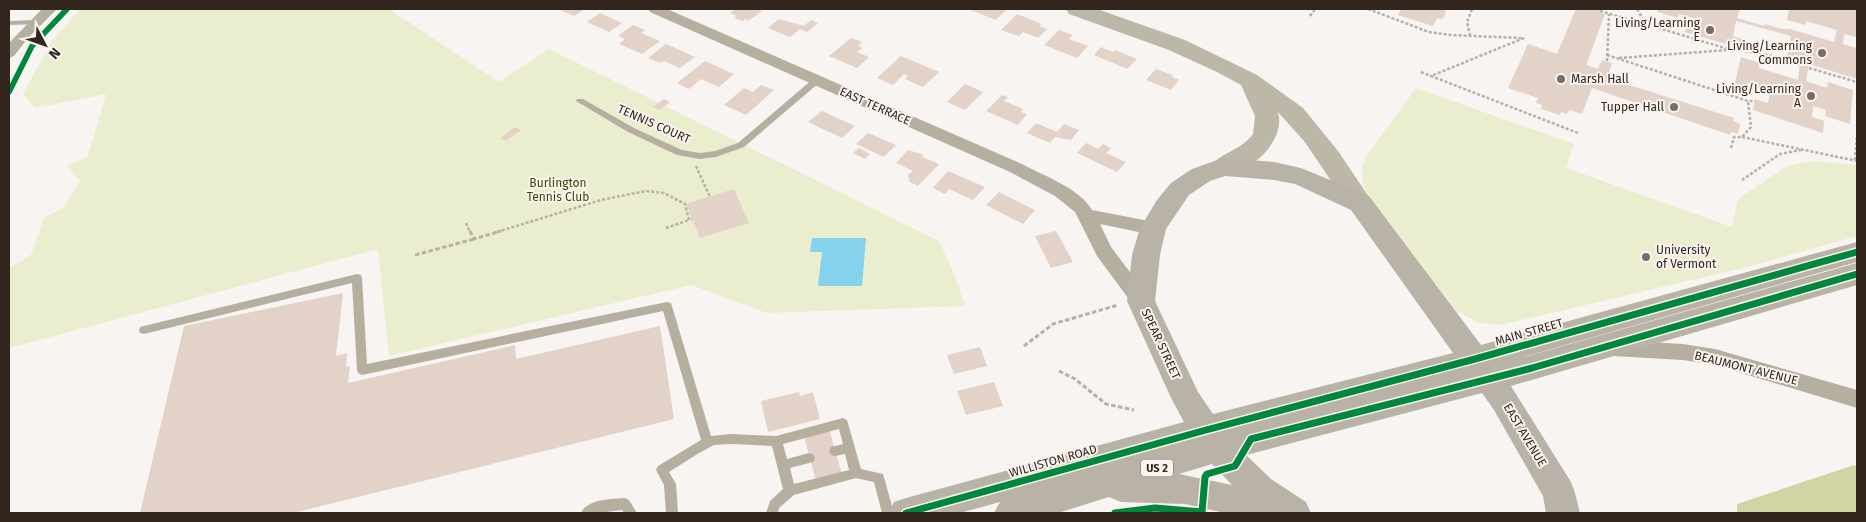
<svg xmlns="http://www.w3.org/2000/svg" width="1866" height="522" viewBox="0 0 1866 522" font-family="'Fira Sans',sans-serif">
<style>
.green{fill:#eaeece}
.forest{fill:#d0d5a3}
.water{fill:#84d2ec}
.building{fill:#e3d2c8}
.lines{fill:none;stroke-linecap:round;stroke-linejoin:round}
.path-far1{stroke:#b6b0a6;stroke-width:2.5;stroke-dasharray:3 2;stroke-linecap:butt}
.path{stroke:#b6b0a6;stroke-width:3;stroke-dasharray:4.5 2.5;stroke-linecap:butt}
.lane{fill:#b6afa0;fill-rule:evenodd}
.street{fill:#b6afa0;fill-rule:evenodd}
.secondary{fill:#bcb7a6;fill-rule:evenodd}
.primary{fill:#b9b3a7;fill-rule:evenodd}
.cycleway-far1-casing{stroke:#faf3ef;stroke-width:8}
.cycleway-casing{stroke:#faf3ef;stroke-width:10}
.cycleway-far1{stroke:#00873e;stroke-width:5.5}
.cycleway{stroke:#00873e;stroke-width:7}
.poi-dot{fill:#776d68;stroke:#faf3ef;stroke-width:2}
.labels{text-anchor:middle;dominant-baseline:central;stroke-width:4;stroke-linejoin:round;paint-order:stroke}
.shield{fill:#faf3ef;stroke:#6e635c;stroke-width:1}
.shield-label{font-size:11px;font-weight:bold;fill:#32251d}
.poi-label{font-size:12px;fill:#32251d;stroke:#faf3ef;text-anchor:end}
.street-label{font-size:12px;fill:#32251d;stroke:#faf3ef}
.park-label{font-size:12px;fill:#404700;stroke:#faf3ef}
</style>
<rect width="100%" height="100%" fill="#f7f4f2"/>
<g class="green">
<polygon points="80,9 389,9 499,82 549,49 939,241 954,274 965,306 767,313 691,285 389,356 378,249 9,348 9,268 31,255 44,218 64,207 80,181 67,166 88,156 106,94 35,108 23,94 52,41"/>
<polygon points="1416,88 1574,144 1566,168 1732,227 1738,199 1787,166 1812,161 1857,165 1857,236 1747,267 1501,325 1479,323 1455,310 1375,205 1363,185 1362,168 1367,155"/>
</g>
<polygon class="forest" points="1854,465 1857,467 1857,513 1737,513 1737,504"/>
<polygon class="water" points="812,238 866,238 862,286 818,286 822,252 810,252"/>
<g class="building">
<polygon points="558,9 585,9 574,16"/>
<polygon points="736,9 757,9 762,11 748,21 745,19 743,21 734,18 737,16 730,13"/>
<polygon points="968,9 1003,9 1006,10 996,20"/>
<polygon points="1401,9 1443,9 1446,11 1444,17 1441,19 1437,18 1433,26 1398,15"/>
<polygon points="1576,9 1597,9 1601,10 1600,13 1605,14 1586,65 1598,69 1602,60 1612,63 1607,78 1734,118 1733,121 1740,124 1738,134 1731,132 1730,135 1592,88 1582,114 1569,110 1567,114 1561,112 1560,115 1541,109 1542,105 1536,103 1538,98 1508,88 1528,44 1557,54"/>
<polygon points="1657,9 1740,9 1737,18 1764,26 1765,24 1782,29 1790,29 1834,42 1837,30 1806,21 1806,25 1787,20 1789,9 1857,9 1857,37 1844,34 1843,44 1857,48 1857,79 1809,64 1806,81 1827,88 1828,82 1853,90 1850,124 1825,116 1826,110 1813,106 1812,117 1824,121 1823,133 1753,110 1755,99 1768,103 1770,92 1756,87 1755,93 1734,87 1741,57 1760,63 1759,68 1798,80 1800,62 1787,57 1791,36 1736,21 1733,36 1742,39 1740,48 1685,32 1688,22 1696,24 1697,19 1679,14 1678,18 1657,12"/>
<polygon points="600,13 622,23 609,32 587,22"/>
<polygon points="1017,14 1042,24 1039,26 1047,29 1038,38 1023,32 1019,36 1001,30"/>
<polygon points="779,19 804,26 811,20 818,23 807,32 800,29 790,37 768,28"/>
<polygon points="633,25 645,30 641,33 660,41 642,54 619,44 625,39 618,36"/>
<polygon points="1059,30 1073,35 1069,39 1088,46 1077,58 1044,45"/>
<polygon points="851,38 862,42 858,46 862,48 857,52 869,57 857,68 829,56"/>
<polygon points="666,44 695,57 680,68 664,61 660,63 648,58"/>
<polygon points="1101,47 1113,52 1115,50 1137,59 1127,69 1094,55"/>
<polygon points="901,56 939,72 923,87 905,79 908,76 904,74 893,85 877,78"/>
<polygon points="705,61 734,74 719,87 701,79 689,89 677,83"/>
<polygon points="1156,69 1173,75 1172,77 1179,80 1171,90 1146,80"/>
<polygon points="965,84 983,92 965,110 947,102"/>
<polygon points="761,85 774,90 746,115 724,105 744,88 753,92"/>
<polygon points="1002,95 1008,97 1004,101 1023,109 1021,112 1027,114 1018,125 986,111"/>
<polygon points="664,99 670,102 660,110 653,107"/>
<polygon points="822,111 855,126 842,138 808,122"/>
<polygon points="1036,123 1057,132 1064,124 1079,130 1071,140 1055,137 1050,143 1027,133"/>
<polygon points="515,127 521,130 506,141 500,138"/>
<polygon points="868,133 896,145 884,157 856,144"/>
<polygon points="1086,143 1098,149 1103,144 1111,148 1106,153 1126,162 1117,172 1077,153"/>
<polygon points="859,148 870,154 865,159 853,153"/>
<polygon points="908,150 924,155 922,157 939,164 918,186 910,182 908,175 913,171 896,163"/>
<polygon points="948,171 985,187 973,200 949,189 945,194 933,188"/>
<polygon points="734,189 749,223 700,238 686,204"/>
<polygon points="999,192 1035,210 1023,224 986,205"/>
<polygon points="1056,231 1073,262 1051,268 1035,236"/>
<polygon points="343,293 336,356 347,353 346,367 350,366 348,383 515,345 516,359 660,326 674,419 293,513 140,513 184,326"/>
<polygon points="980,347 987,366 954,374 947,355"/>
<polygon points="994,382 1003,406 966,415 957,391"/>
<polygon points="799,392 800,396 813,392 820,419 768,432 761,401"/>
<polygon points="829,429 842,474 816,481 804,436"/>
</g>
<g class="lines">
<g class="path-far1">
<polyline points="1368,9 1429,32 1450,35 1521,38"/>
<polyline points="1637,9 1646,24 1721,47 1768,55 1800,65"/>
<polyline points="1600,11 1645,24"/>
<polyline points="1310,16 1315,9"/>
<polyline points="1470,36 1467,22 1472,9"/>
<polyline points="1524,38 1431,76 1578,133"/>
<polyline points="1607,55 1748,101 1755,101"/>
<polyline points="1619,58 1728,50"/>
<polyline points="1607,61 1609,14"/>
<polyline points="1809,68 1857,82"/>
<polyline points="1421,72 1431,76"/>
<polyline points="1742,137 1857,161"/>
<polyline points="1731,148 1734,137 1742,137 1751,127 1748,101"/>
<polyline points="1855,160 1857,135"/>
<polyline points="696,166 710,197"/>
<polyline points="1742,180 1780,154 1801,150"/>
<polyline points="466,223 470,232"/>
<polyline points="666,228 689,220"/>
<polyline points="497,232 601,200 646,191 664,193 685,204 689,220 692,219"/>
</g>
<g class="path">
<polyline points="470,231 474,239 501,231"/>
<polyline points="415,255 474,239"/>
<polyline points="1024,346 1053,324 1118,305"/>
<polyline points="1059,371 1075,379 1106,404 1134,410"/>
</g>
<g class="lane">
<polygon points="36,20 39,20 39,24 9,25 9,21"/>
<polygon points="817,77 820,78 820,82 744,147 716,157 700,159 677,155 628,132 576,101 577,99 583,99 634,128 682,150 700,153 715,151 738,143 814,78"/>
<path d="M357,274L361,275L362,278L367,364L667,302L671,303L711,436L731,434L776,436L843,418L847,420L861,469L883,474L894,513H882L874,482L856,478L794,495L779,508L778,513H766L770,501L783,489L772,446L731,444L714,445L699,453L669,472L676,484L678,513H666L664,485L656,470L658,466L701,440L663,311L362,375L358,373L357,370L352,283L144,334L140,333L139,330L140,327L144,326ZM839,429L843,444L831,447L829,451L831,455L835,456L845,454L849,470L794,484L790,468L813,462L815,458L813,454L809,453L787,459L783,444Z"/>
<path d="M625,498L629,500L637,513H624L622,510L598,513H581C587,499 612,499 625,498Z"/>
</g>
<g class="street">
<polygon points="42,9 57,9 28,38 14,56 9,58 9,43"/>
<path d="M648,9H667L1022,164C1042,175 1081,189 1092,210L1159,223L1162,228L1159,233L1153,235L1100,224L1111,247L1148,296L1151,301L1148,306L1141,309L1134,306L1097,256L1075,212L1055,196L1010,172L650,12Z"/>
<polygon points="1613,340 1683,344 1715,349 1857,390 1857,408 1715,365 1683,360 1613,356 1606,354 1603,348 1606,342"/>
</g>
<path class="secondary" d="M1066,9H1097L1185,40L1257,75L1303,108L1338,151L1373,203L1369,210L1360,212L1351,210L1304,141L1278,112C1287,143 1243,182 1214,173L1210,167C1218,154 1242,150 1253,134L1255,116L1241,85L1217,72L1169,50L1069,14Z"/>
<path class="primary" d="M1223,158L1274,162L1301,168L1369,196L1481,345L1857,242V262L1513,360L1857,263V285L1511,386L1571,482L1575,493L1580,513H1546L1543,496L1494,410L1482,393L1246,455L1271,479L1306,502L1311,513H1225L1185,504L1121,502L1109,497L1058,513H994L1000,502L960,513H889L894,502L906,498L1184,422L1172,400L1127,301L1132,255L1140,228L1157,200L1171,183L1192,169ZM1225,176L1274,180L1295,184L1351,210L1453,353L1213,414L1198,392L1155,301L1160,255L1166,229L1189,195L1210,181ZM1212,464L1232,485L1179,474Z"/>
<defs>
<polyline id="cycleway-far1" points="9,92 32,46 67,9"/>
<g id="cycleway">
<polyline points="906,513 1206,430 1475,359 1857,252"/>
<polyline points="1115,513 1155,508 1202,512 1205,477 1207,474 1235,466 1251,439 1532,368 1857,274"/>
</g>
</defs>
<use href="#cycleway-far1" class="cycleway-far1-casing"/>
<use href="#cycleway" class="cycleway-casing"/>
<use href="#cycleway-far1" class="cycleway-far1"/>
<use href="#cycleway" class="cycleway"/>
</g>
<g class="poi-dot">
<circle cx="1710" cy="30" r="5"/>
<circle cx="1822" cy="53" r="5"/>
<circle cx="1561" cy="79" r="5"/>
<circle cx="1811" cy="96" r="5"/>
<circle cx="1674" cy="107" r="5"/>
<circle cx="1646" cy="257" r="5"/>
</g>
<g class="labels">
<rect class="shield" x="1141" y="459.5" width="32" height="17" rx="4"/>
<g class="shield-label">
<text x="1157" y="468">US 2</text>
</g>
<g class="poi-label">
<text x="1700" y="23">Living/Learning<tspan x="1700" dy="14">E</tspan></text>
<text x="1812" y="46">Living/Learning<tspan x="1812" dy="14">Commons</tspan></text>
<text x="1571" y="79" text-anchor="start">Marsh Hall</text>
<text x="1801" y="89">Living/Learning<tspan x="1801" dy="14">A</tspan></text>
<text x="1664" y="107">Tupper Hall</text>
<text x="1656" y="250" text-anchor="start">University<tspan x="1656" dy="14">of Vermont</tspan></text>
</g>
<g class="street-label">
<text transform="translate(875 106) rotate(24)">EAST TERRACE</text>
<text transform="translate(654 124) rotate(24)">TENNIS COURT</text>
<text transform="translate(1529 332) rotate(-16)">MAIN STREET</text>
<text transform="translate(1161 344) rotate(65)">SPEAR STREET</text>
<text transform="translate(1746 368) rotate(14)">BEAUMONT AVENUE</text>
<text transform="translate(1525 435) rotate(59)">EAST AVENUE</text>
<text transform="translate(1053 461) rotate(-16)">WILLISTON ROAD</text>
</g>
<g class="park-label">
<text x="558" y="183">Burlington<tspan x="558" dy="14">Tennis Club</tspan></text>
</g>
</g>
<rect width="1866" height="522" fill="none" stroke="#32251d" stroke-width="20"/>
<g transform="translate(45 45) rotate(131)" stroke="#faf3ef" stroke-width="4" paint-order="stroke">
<path d="M0-4L9 19L0 12L-9 19Z" fill="#32251d"/>
<text y="-8" font-size="14" font-weight="bold" text-anchor="middle" fill="#32251d">N</text>
</g>
</svg>
